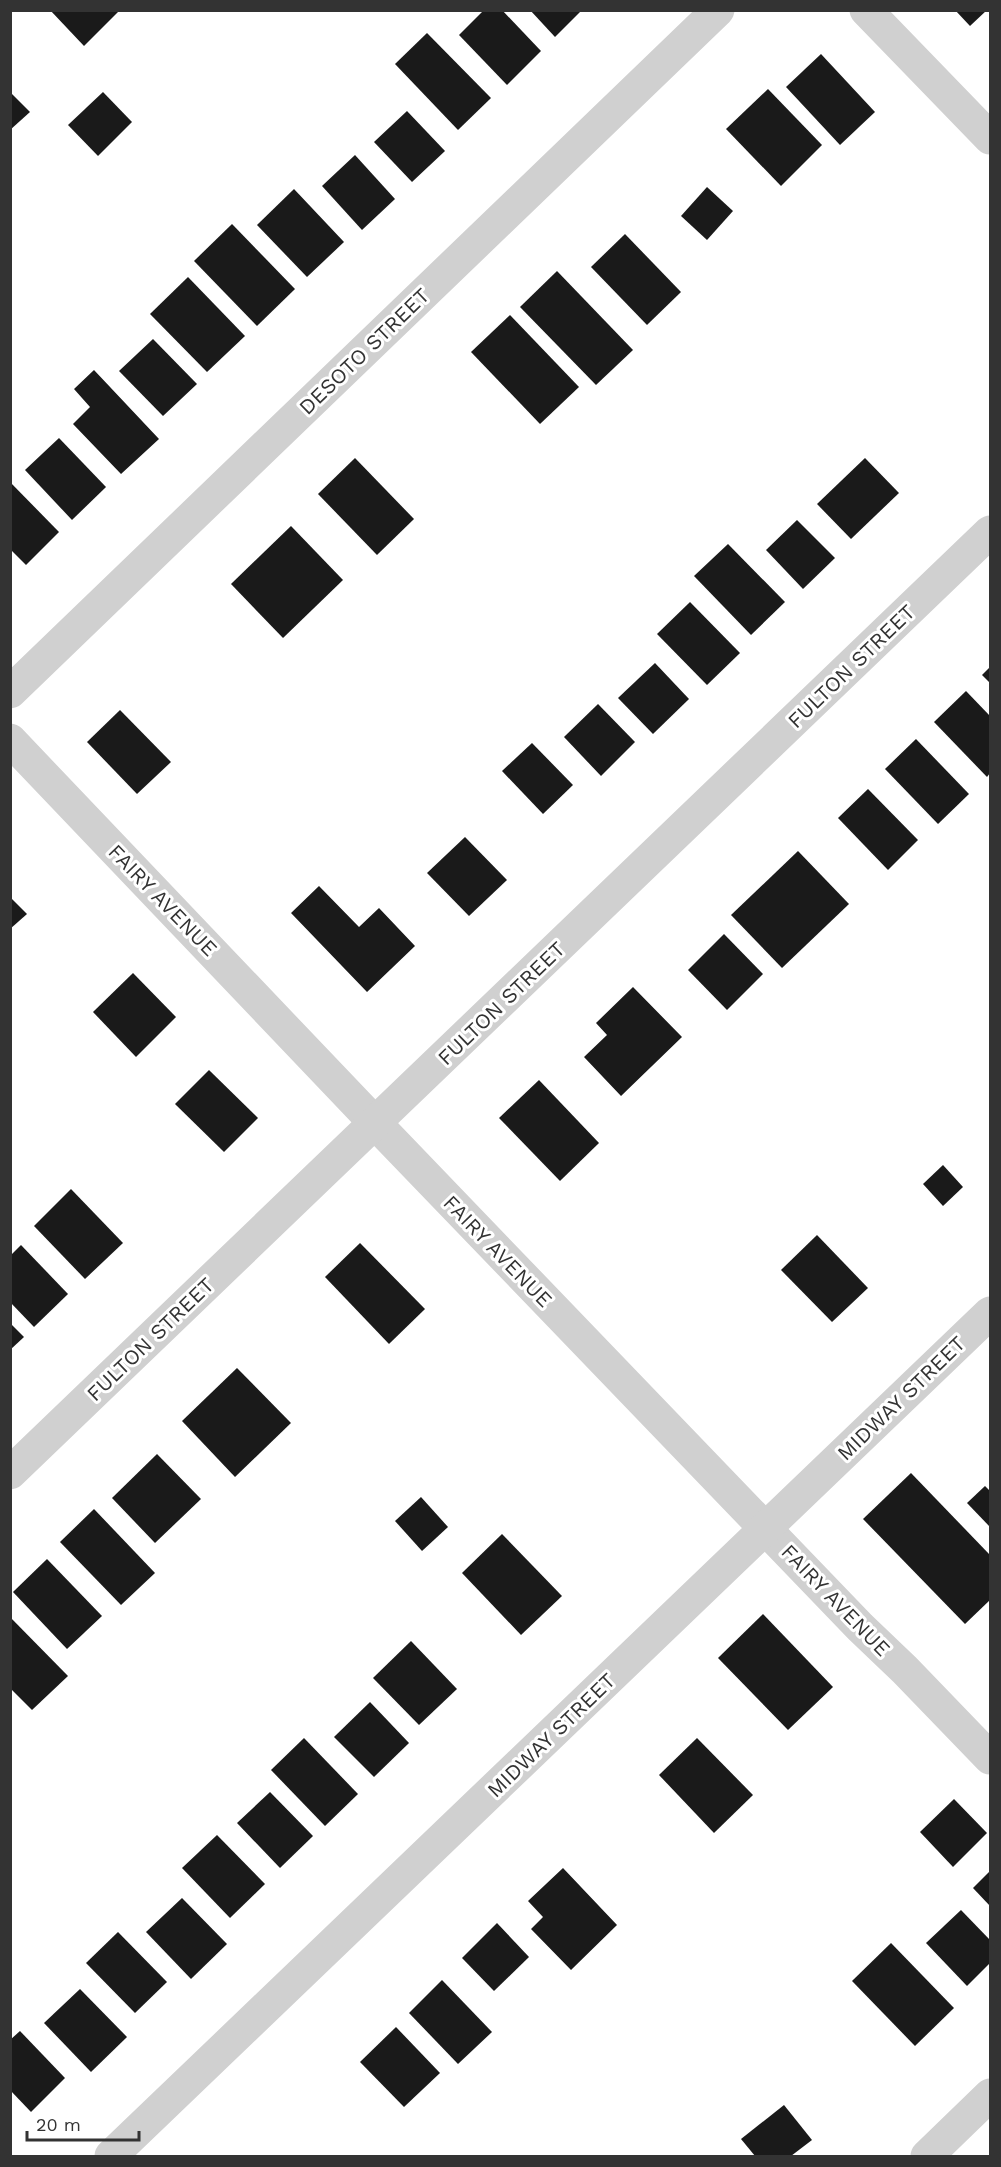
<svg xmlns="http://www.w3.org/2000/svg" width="1001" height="2167" viewBox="0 0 1001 2167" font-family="'Work Sans',sans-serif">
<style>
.building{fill:#1a1a1a}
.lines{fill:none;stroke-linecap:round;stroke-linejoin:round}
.minor{stroke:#d0d0d0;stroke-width:33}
.labels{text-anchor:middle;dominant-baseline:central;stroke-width:6;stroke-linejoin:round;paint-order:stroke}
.street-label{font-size:21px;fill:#333;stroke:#fff}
</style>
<rect width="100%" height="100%" fill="#fff"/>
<g class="building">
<polygon points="50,10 117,10 118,12 84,46"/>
<polygon points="484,10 502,10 541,51 507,85 459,35"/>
<polygon points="530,10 582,10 555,37"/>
<polygon points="955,10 987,10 970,26"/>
<polygon points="427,33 491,98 458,130 395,64"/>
<polygon points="821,54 875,112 840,145 786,87"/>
<polygon points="768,89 822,145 781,186 726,129"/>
<polygon points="10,92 30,112 10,130"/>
<polygon points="103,92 132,122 98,156 68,125"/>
<polygon points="407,111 445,151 412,182 374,142"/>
<polygon points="355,155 395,199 362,230 322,186"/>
<polygon points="707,187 733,211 707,240 681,216"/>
<polygon points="294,189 344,242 307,277 257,225"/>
<polygon points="232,224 295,289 257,326 194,261"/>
<polygon points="625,234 681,292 647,325 591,267"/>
<polygon points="557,271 633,350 596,385 520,307"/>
<polygon points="188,277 245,336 207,372 150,314"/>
<polygon points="510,315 579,387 540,424 471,352"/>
<polygon points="153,339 197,384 163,416 119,371"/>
<polygon points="94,370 159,439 121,474 73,424 90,407 74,389"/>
<polygon points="59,438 106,487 72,520 25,470"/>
<polygon points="355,458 414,519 377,555 318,494"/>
<polygon points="865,458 899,493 851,539 817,504"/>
<polygon points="10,482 59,532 26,565 10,549"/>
<polygon points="797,520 835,558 803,589 766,550"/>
<polygon points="291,526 343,580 283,638 231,584"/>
<polygon points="728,544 785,602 751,635 694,576"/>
<polygon points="690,602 740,653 707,685 657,634"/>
<polygon points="655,663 689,699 653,734 618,698"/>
<polygon points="990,667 990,683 982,675"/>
<polygon points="966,691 990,716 990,773 987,777 934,722"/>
<polygon points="598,704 635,742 601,776 564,737"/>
<polygon points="120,710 171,762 137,794 87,742"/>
<polygon points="916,739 969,794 938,824 885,769"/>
<polygon points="532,743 573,785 543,814 502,771"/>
<polygon points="868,789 918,840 888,870 838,818"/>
<polygon points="465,837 507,880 469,916 427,873"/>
<polygon points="798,851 849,904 782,968 731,915"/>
<polygon points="319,886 359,927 379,908 415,946 367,992 291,913"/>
<polygon points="10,897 27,914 10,929"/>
<polygon points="724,934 763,974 727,1010 688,970"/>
<polygon points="133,973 176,1017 136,1057 93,1012"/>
<polygon points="633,987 682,1037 621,1096 584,1057 607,1035 596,1023"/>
<polygon points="209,1070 258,1118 224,1152 175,1104"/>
<polygon points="539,1080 599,1143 560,1181 499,1118"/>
<polygon points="943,1165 963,1187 943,1206 923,1184"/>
<polygon points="71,1189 123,1243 85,1279 34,1226"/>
<polygon points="817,1235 868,1288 832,1322 781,1270"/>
<polygon points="360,1243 425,1309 389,1344 325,1277"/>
<polygon points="21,1245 68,1294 34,1327 10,1302 10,1256"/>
<polygon points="10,1323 24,1337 10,1350"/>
<polygon points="237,1368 291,1423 235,1477 182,1421"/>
<polygon points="157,1454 201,1499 155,1543 112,1498"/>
<polygon points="911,1473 990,1555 990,1600 965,1624 863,1519"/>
<polygon points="985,1486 990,1491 990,1527 967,1503"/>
<polygon points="421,1497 448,1527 422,1551 395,1521"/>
<polygon points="94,1509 155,1573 121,1605 60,1542"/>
<polygon points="502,1534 562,1596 521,1635 462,1573"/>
<polygon points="47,1559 102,1616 67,1649 13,1592"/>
<polygon points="763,1614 833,1687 788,1730 718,1658"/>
<polygon points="10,1617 68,1676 32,1710 10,1688"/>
<polygon points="411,1641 457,1689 419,1725 373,1678"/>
<polygon points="370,1702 409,1743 374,1777 334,1737"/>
<polygon points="304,1738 358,1794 325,1826 271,1770"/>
<polygon points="697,1738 753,1795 714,1833 659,1775"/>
<polygon points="270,1792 313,1836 280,1868 237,1823"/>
<polygon points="954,1799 987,1833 953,1867 920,1832"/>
<polygon points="217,1835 265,1884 230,1918 182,1868"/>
<polygon points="563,1868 617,1925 571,1970 531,1929 543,1917 528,1901"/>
<polygon points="990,1871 990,1906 973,1888"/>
<polygon points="182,1898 227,1944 191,1979 146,1932"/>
<polygon points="961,1910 990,1940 990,1963 967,1986 926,1943"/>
<polygon points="497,1923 529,1957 494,1991 462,1958"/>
<polygon points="118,1932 167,1982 135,2013 86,1963"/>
<polygon points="891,1943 954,2008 915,2046 852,1981"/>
<polygon points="442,1980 492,2032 458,2064 409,2013"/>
<polygon points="80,1989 127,2037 91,2072 44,2023"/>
<polygon points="396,2027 440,2073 404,2107 360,2062"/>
<polygon points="20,2031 65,2078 31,2112 10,2090 10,2040"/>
<polygon points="784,2105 812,2140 791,2156 755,2156 741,2139"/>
</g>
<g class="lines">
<g class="minor">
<polyline points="866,10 990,138"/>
<polyline points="10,692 718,10"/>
<polyline points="10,740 376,1124 860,1627 905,1670 990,1758"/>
<polyline points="10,1473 990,532"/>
<polyline points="111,2156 990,1313"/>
<polyline points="927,2156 990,2095"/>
</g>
</g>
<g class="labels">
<g class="street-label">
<text transform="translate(364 351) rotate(-44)">DESOTO STREET</text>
<text transform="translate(851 666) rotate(-44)">FULTON STREET</text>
<text transform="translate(163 900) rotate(46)">FAIRY AVENUE</text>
<text transform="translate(501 1003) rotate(-44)">FULTON STREET</text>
<text transform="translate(498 1251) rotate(46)">FAIRY AVENUE</text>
<text transform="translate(150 1339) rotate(-44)">FULTON STREET</text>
<text transform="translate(901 1398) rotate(-44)">MIDWAY STREET</text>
<text transform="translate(836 1600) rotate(46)">FAIRY AVENUE</text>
<text transform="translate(551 1735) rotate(-44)">MIDWAY STREET</text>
</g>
</g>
<rect width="1001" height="2167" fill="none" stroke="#333333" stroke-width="24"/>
<path d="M27 2131v9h112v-9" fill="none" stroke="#333333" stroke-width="3"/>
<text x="36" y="2131" font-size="18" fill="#333333" stroke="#ffffff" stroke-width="4.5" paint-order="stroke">20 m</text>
</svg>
